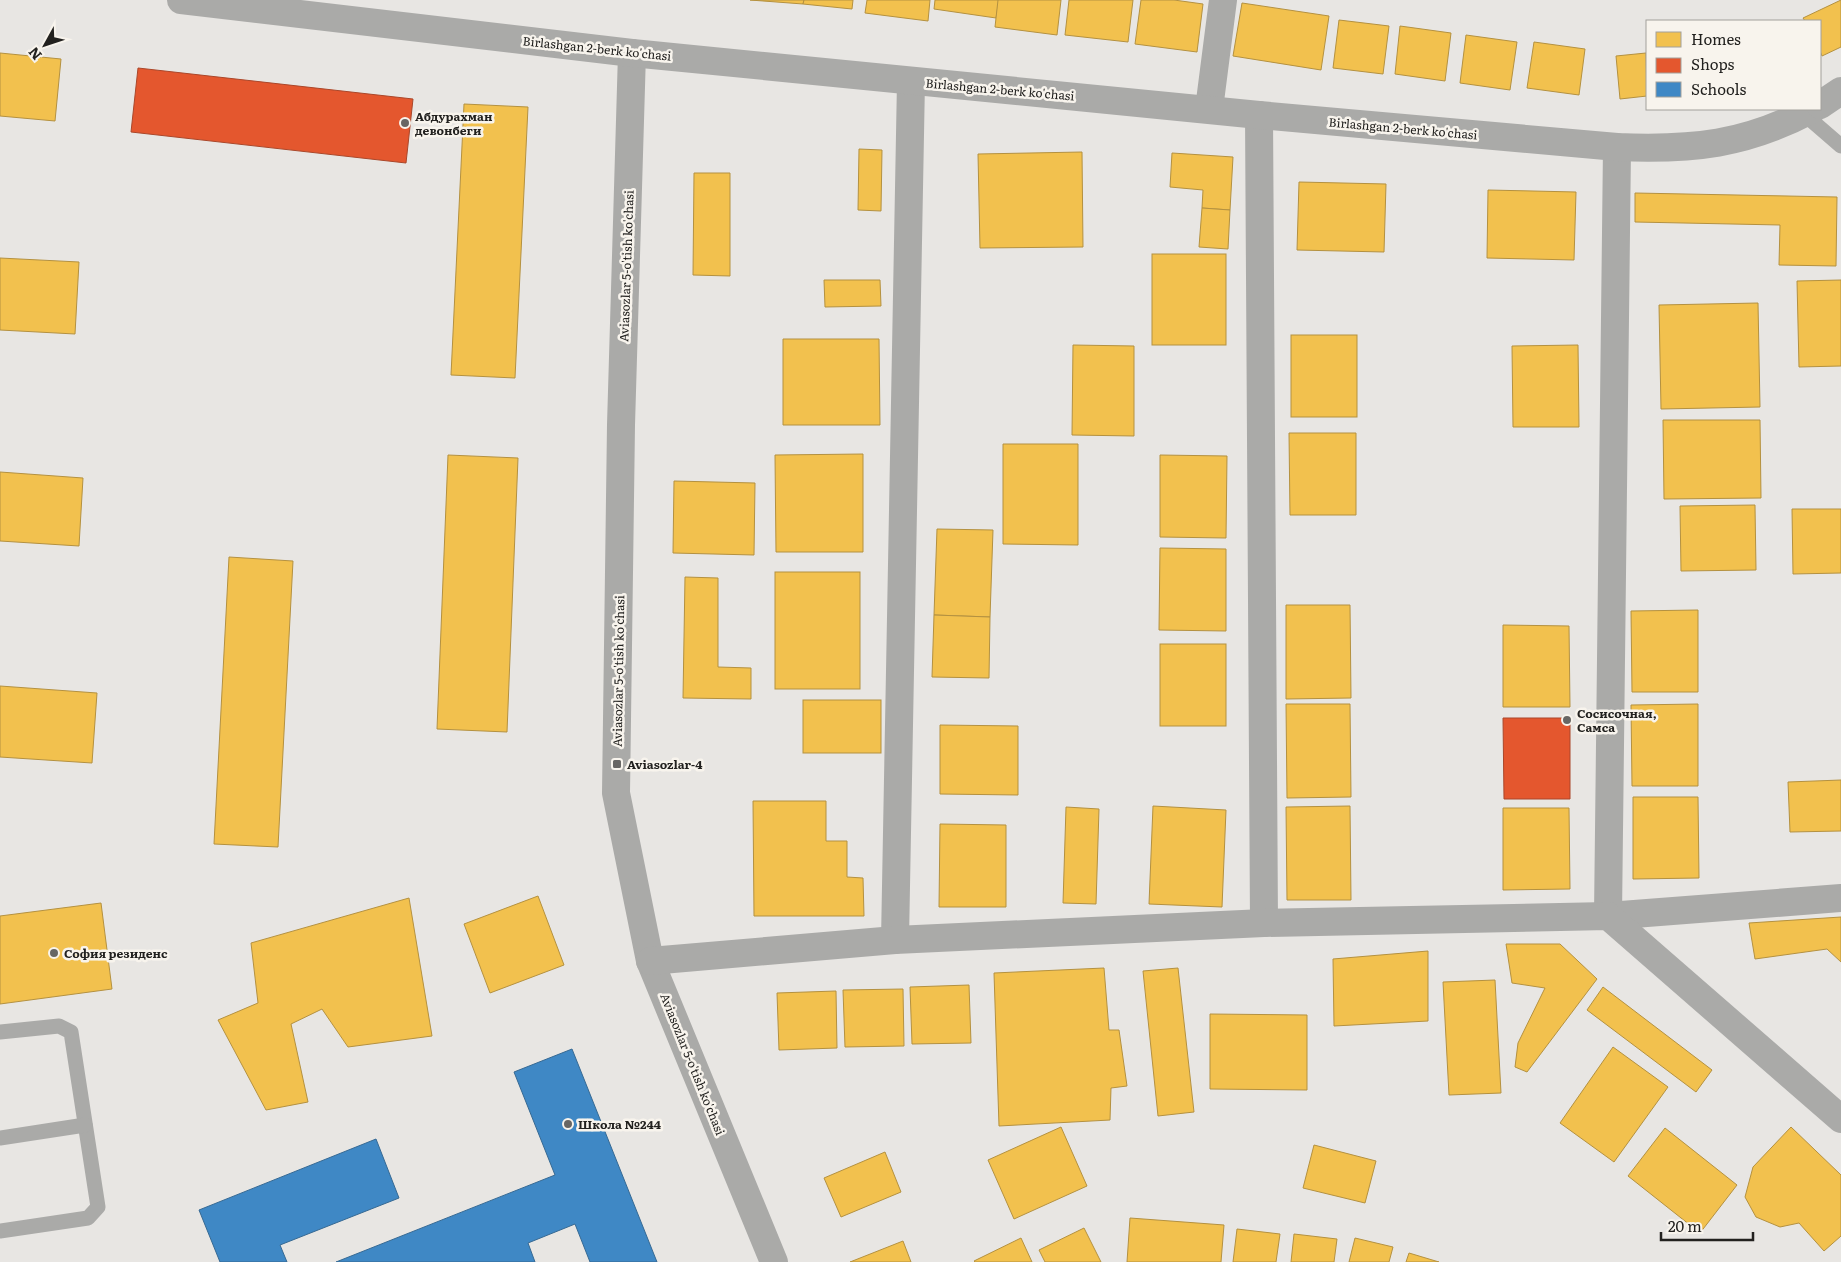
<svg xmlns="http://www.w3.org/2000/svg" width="1841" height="1262" viewBox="0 0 1841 1262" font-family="Literata,serif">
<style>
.homes{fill:#f2c14e;stroke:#b49140}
.shops{fill:#e4572e;stroke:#aa472a}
.schools{fill:#3f88c5;stroke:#366993}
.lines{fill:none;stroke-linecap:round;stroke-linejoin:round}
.service{stroke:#aaaaa8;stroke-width:15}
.minor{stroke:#aaaaa8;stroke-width:28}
.tertiary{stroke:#aaaaa8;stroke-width:28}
.poi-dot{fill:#676664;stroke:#f8f4ed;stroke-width:2}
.labels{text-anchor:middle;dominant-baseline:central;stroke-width:5;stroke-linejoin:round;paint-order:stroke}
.street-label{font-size:12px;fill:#22211f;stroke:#f8f4ed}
.poi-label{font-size:12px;font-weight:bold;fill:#22211f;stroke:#f8f4ed;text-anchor:start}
</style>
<rect width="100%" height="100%" fill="#e8e6e3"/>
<g class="homes">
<polygon points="750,0 804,0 803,4"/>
<polygon points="804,0 853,0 852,9 803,4"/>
<polygon points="867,0 930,0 928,21 865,13"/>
<polygon points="935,0 999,0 996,18 934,9"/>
<polygon points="998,0 1061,0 1057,35 995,27"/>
<polygon points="1069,0 1133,0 1128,42 1065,35"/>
<polygon points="1141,0 1174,0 1203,4 1197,52 1135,44"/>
<polygon points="1841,0 1841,47 1822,56 1820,51 1820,21 1805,21 1803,18"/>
<polygon points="1242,3 1329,16 1321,70 1233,56"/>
<polygon points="1339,20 1389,26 1383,74 1333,68"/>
<polygon points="1400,26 1451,33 1445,81 1395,74"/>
<polygon points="1466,35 1517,42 1510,90 1460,83"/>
<polygon points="1534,42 1585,49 1579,95 1527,88"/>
<polygon points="0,53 61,59 55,121 0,116"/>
<polygon points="1646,53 1647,96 1620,99 1616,56"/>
<polygon points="464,104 528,107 515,378 451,375"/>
<polygon points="859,149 882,150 881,211 858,210"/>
<polygon points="1082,152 1083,247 980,248 978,154"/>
<polygon points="1172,153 1233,157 1230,210 1202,208 1203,190 1170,187"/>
<polygon points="694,173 730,173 730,276 693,275"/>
<polygon points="1299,182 1386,184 1384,252 1297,250"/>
<polygon points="1488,190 1576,192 1574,260 1487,258"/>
<polygon points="1635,193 1837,197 1836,266 1779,265 1780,225 1635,222"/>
<polygon points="1202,208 1230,210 1228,249 1199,247"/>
<rect x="1152" y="254" width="74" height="91"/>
<polygon points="0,258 79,262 75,334 0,330"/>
<polygon points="824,280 880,280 881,306 825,307"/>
<polygon points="1841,280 1841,366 1799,367 1797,281"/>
<polygon points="1758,303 1760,407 1661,409 1659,305"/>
<rect x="1291" y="335" width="66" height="82"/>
<polygon points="783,339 879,339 880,425 783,425"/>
<polygon points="1073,345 1134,346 1134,436 1072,435"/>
<polygon points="1578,345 1579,427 1513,427 1512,346"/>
<polygon points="1663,420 1760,420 1761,498 1664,499"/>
<polygon points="1289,433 1356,433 1356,515 1290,515"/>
<polygon points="1003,444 1078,444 1078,545 1003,544"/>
<polygon points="863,454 863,552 776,552 775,455"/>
<polygon points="448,455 518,458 507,732 437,729"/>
<polygon points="1160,455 1227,456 1226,538 1160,537"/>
<polygon points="0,472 83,478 79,546 0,541"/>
<polygon points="674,481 755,483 754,555 673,553"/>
<polygon points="1755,505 1756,570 1681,571 1680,506"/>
<polygon points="1792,509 1841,509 1841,573 1793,574"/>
<polygon points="937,529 993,530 990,617 934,615"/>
<polygon points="1160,548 1226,549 1226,631 1159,630"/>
<polygon points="229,557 293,561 278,847 214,844"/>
<rect x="775" y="572" width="85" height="117"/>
<polygon points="685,577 718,578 718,667 751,668 751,699 683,698"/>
<polygon points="1286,605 1350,605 1351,698 1286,699"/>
<polygon points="1698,610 1698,692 1632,692 1631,611"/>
<polygon points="934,615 990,617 989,678 932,677"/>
<polygon points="1503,625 1569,626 1570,707 1503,707"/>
<rect x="1160" y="644" width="66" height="82"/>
<polygon points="0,686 97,693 92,763 0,757"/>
<rect x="803" y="700" width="78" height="53"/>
<polygon points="1286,704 1350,704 1351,797 1287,798"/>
<polygon points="1698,704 1698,786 1632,786 1631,705"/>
<polygon points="940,725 1018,726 1018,795 940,794"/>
<polygon points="1841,780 1841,831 1790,832 1788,782"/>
<polygon points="1633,797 1698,797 1699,878 1633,879"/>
<polygon points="753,801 826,801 826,841 847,841 847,877 863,878 864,916 754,916"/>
<polygon points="1153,806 1226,810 1222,907 1149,904"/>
<polygon points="1350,806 1351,900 1287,900 1286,807"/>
<polygon points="1066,807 1099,809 1096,904 1063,903"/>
<polygon points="1503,808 1569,808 1570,889 1503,890"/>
<polygon points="940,824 1006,825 1006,907 939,907"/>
<polygon points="538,896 564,965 490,993 464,924"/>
<polygon points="409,898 432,1036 348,1047 322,1009 291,1024 308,1102 266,1110 218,1020 258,1003 251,943"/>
<polygon points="101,903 112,989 0,1004 0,916"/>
<polygon points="1841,917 1841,962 1827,949 1755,959 1749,923"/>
<polygon points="1506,944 1560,944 1597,979 1527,1072 1515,1067 1518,1043 1545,988 1512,983"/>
<polygon points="1428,951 1428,1021 1334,1026 1333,959"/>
<polygon points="1104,968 1109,1030 1119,1030 1127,1086 1111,1088 1110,1120 999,1126 994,973"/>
<polygon points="1178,968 1194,1112 1158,1116 1143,971"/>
<polygon points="1495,980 1501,1093 1449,1095 1443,982"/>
<polygon points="969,985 971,1043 912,1044 910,987"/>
<polygon points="1603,987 1712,1070 1696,1092 1587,1010"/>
<polygon points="903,989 904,1046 845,1047 843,990"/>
<polygon points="836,991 837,1048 779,1050 777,993"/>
<polygon points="1210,1014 1307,1015 1307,1090 1210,1089"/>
<polygon points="1613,1047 1668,1087 1614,1162 1560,1123"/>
<polygon points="1061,1127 1087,1186 1014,1219 988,1160"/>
<polygon points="1791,1127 1841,1175 1841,1236 1824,1251 1799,1223 1780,1227 1756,1217 1745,1197 1753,1167"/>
<polygon points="1665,1128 1737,1185 1700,1233 1628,1176"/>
<polygon points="1314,1145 1376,1161 1365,1203 1303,1188"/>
<polygon points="885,1152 901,1192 841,1217 824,1178"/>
<polygon points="1130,1218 1224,1225 1221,1262 1127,1262"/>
<polygon points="1084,1228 1101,1262 1045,1262 1039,1250"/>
<polygon points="1237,1229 1280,1234 1276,1262 1233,1262"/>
<polygon points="1294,1234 1337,1239 1334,1262 1291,1262"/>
<polygon points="1021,1238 1032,1262 975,1262 974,1261"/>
<polygon points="1355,1238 1393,1247 1389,1262 1349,1262"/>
<polygon points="903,1241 911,1262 850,1262"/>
<polygon points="1409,1253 1439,1262 1406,1262"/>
</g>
<g class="shops">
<polygon points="138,68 413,99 406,163 131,132"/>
<polygon points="1503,718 1570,718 1570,799 1504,799"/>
</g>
<g class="schools">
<polygon points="572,1049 657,1262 590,1262 575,1224 528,1243 535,1262 336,1262 555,1175 514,1072"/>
<polygon points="376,1139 399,1198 280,1245 287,1262 220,1262 199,1210"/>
</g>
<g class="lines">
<g class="service">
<polyline points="1804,114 1841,146"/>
<polyline points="0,1032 59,1026 71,1032 98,1207 88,1218 0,1231"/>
<polyline points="0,1138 85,1125"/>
</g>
<g class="minor">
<polyline points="632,53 621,425 616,793 650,961 774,1262"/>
<polyline points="1209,109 1223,0"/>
<polyline points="1259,115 1264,923"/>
<polyline points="1617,147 1608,916 1841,898"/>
<polyline points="895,940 911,81"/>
<polyline points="650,961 895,940 1264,923 1608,916 1841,1119"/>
</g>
<g class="tertiary">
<path d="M181,0L632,53L1259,115L1617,147C1693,150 1745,145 1813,109"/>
<polyline points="1820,105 1841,91"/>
</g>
</g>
<g class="poi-dot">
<circle cx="405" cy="123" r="5"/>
<circle cx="1567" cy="720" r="5"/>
<rect x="612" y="759" width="10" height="10" rx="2.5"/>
<circle cx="54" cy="953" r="5"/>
<circle cx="568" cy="1124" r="5"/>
</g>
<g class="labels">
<g class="street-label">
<text transform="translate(597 48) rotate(6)">Birlashgan 2-berk ko'chasi</text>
<text transform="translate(1000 89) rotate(5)">Birlashgan 2-berk ko'chasi</text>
<text transform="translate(1403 128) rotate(5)">Birlashgan 2-berk ko'chasi</text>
<text transform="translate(626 266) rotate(-88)">Aviasozlar 5-o'tish ko'chasi</text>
<text transform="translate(618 671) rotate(-89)">Aviasozlar 5-o'tish ko'chasi</text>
<text transform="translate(693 1064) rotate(68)">Aviasozlar 5-o'tish ko'chasi</text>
</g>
<g class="poi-label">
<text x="415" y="116">Абдурахман<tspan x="415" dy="14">девонбеги</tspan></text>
<text x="1577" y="713">Сосисочная,<tspan x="1577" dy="14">Самса</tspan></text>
<text x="627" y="764">Aviasozlar-4</text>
<text x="64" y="953">София резиденс</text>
<text x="578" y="1124">Школа №244</text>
</g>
</g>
<rect x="1646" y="20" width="175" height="90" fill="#f8f4ed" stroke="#a2a09b"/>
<rect x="1656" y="32" width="25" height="15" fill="#f2c14e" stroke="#a2a09b"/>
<text x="1691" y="45" font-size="15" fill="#22211f">Homes</text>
<rect x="1656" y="58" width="25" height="15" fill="#e4572e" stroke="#a2a09b"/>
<text x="1691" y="70" font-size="15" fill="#22211f">Shops</text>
<rect x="1656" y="82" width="25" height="15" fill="#3f88c5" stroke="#a2a09b"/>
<text x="1691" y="95" font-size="15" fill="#22211f">Schools</text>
<g transform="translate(45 45) rotate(230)" stroke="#f8f4ed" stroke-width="4" paint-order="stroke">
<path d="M0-4L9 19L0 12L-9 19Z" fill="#22211f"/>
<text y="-8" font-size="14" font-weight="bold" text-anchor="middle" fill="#22211f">N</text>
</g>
<path d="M1661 1232v8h92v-8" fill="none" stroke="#22211f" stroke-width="2.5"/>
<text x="1668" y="1232" font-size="15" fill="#22211f" stroke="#f8f4ed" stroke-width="4" paint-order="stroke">20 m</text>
</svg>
